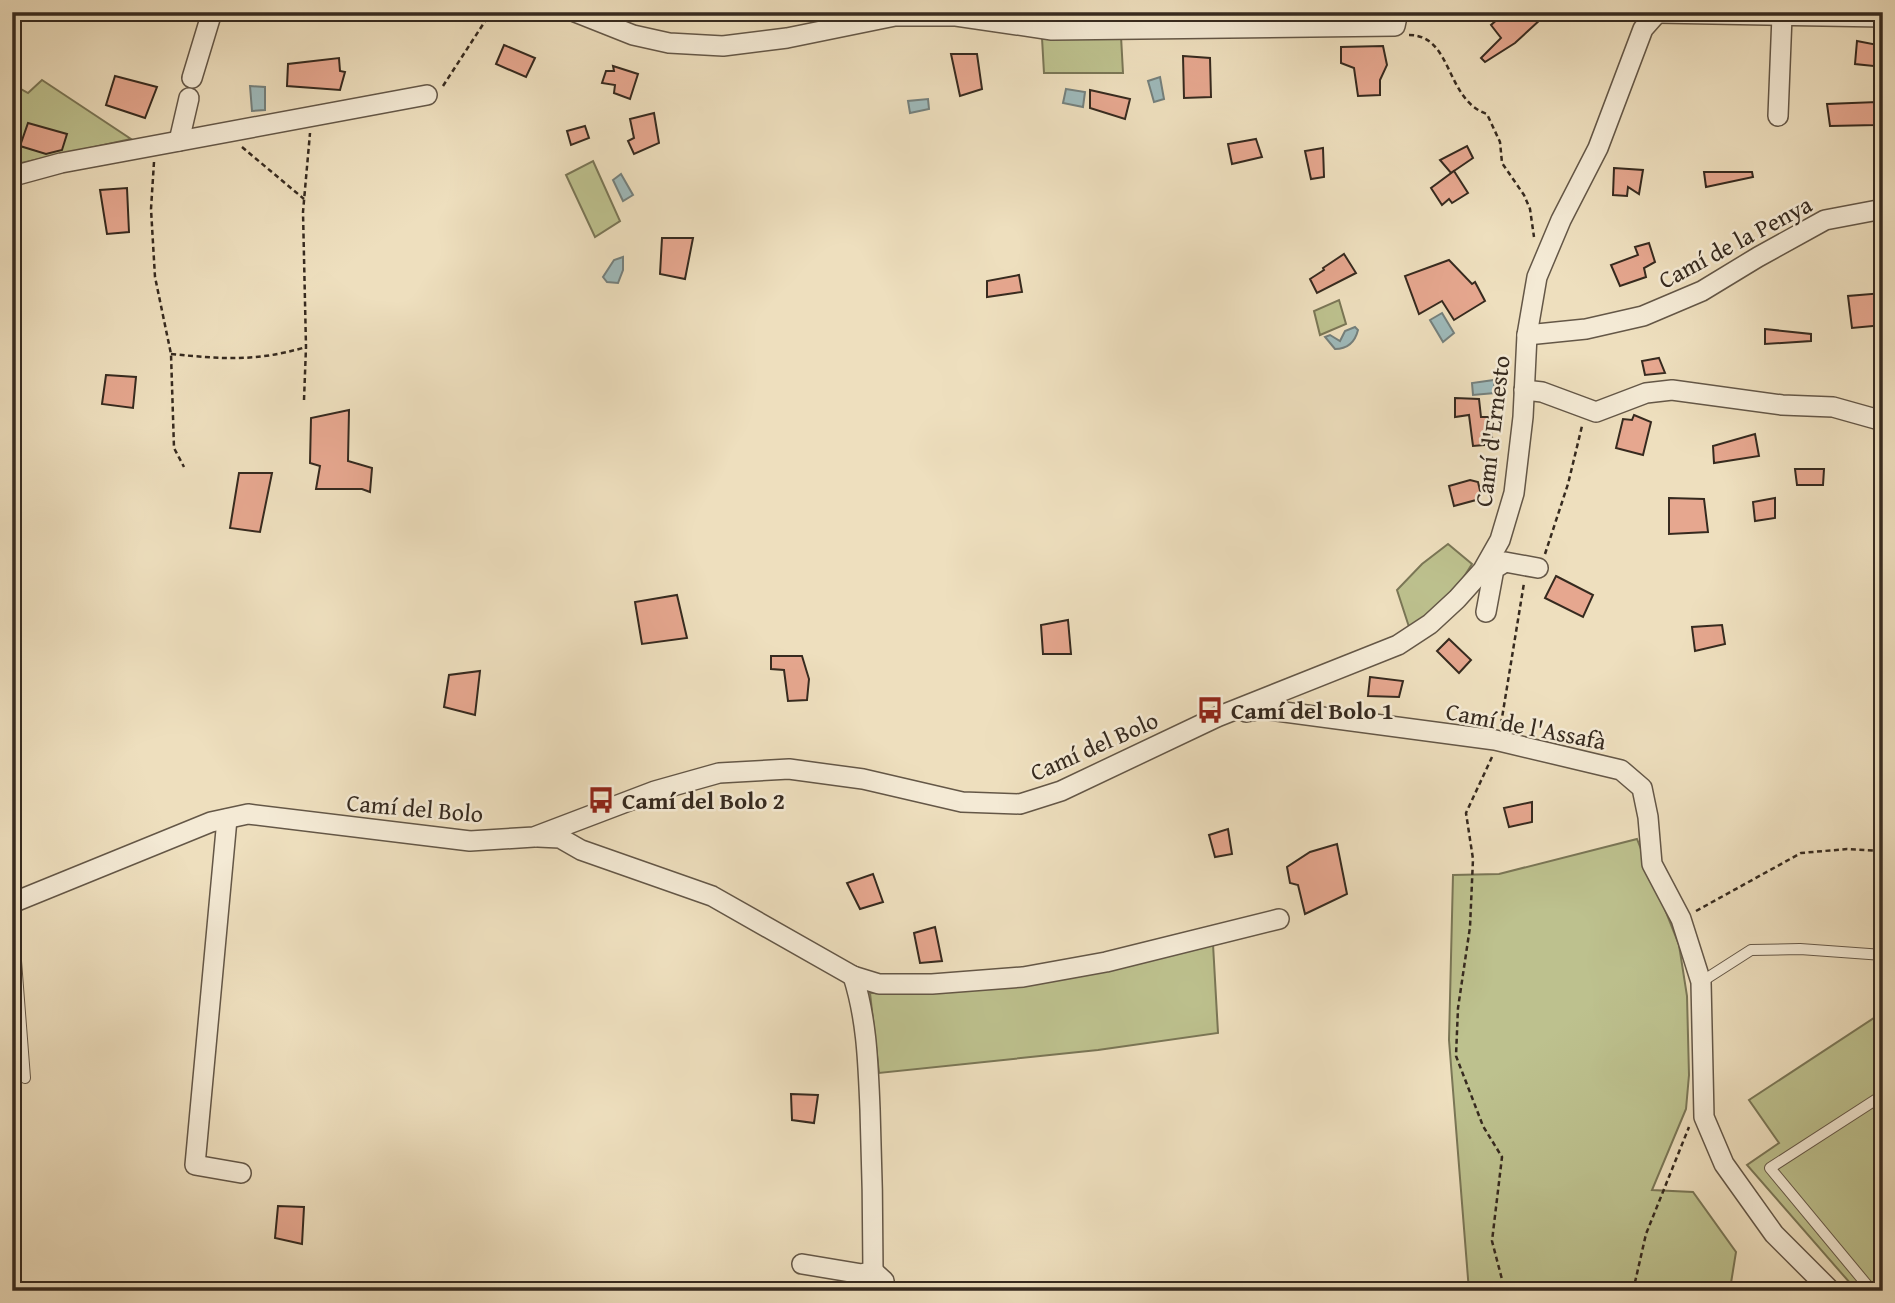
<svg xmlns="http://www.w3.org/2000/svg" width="1895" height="1303" viewBox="0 0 1895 1303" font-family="'Gentium Book Plus',serif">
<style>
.green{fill:#bdc18e;stroke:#7a7656;stroke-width:2}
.water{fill:#9ebabb;stroke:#74807d;stroke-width:2}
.building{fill:#e6a78f;stroke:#362a1f;stroke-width:2}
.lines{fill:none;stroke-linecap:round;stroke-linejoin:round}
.lane-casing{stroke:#645747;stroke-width:12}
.street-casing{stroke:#645747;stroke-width:22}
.path{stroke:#362a1f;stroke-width:2.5;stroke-dasharray:5 3.5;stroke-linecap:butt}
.lane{stroke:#f4ead5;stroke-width:10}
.street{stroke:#f4ead5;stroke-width:19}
.labels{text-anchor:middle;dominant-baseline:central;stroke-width:5;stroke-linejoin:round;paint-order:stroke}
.street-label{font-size:24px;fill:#362a1f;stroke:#f4ead5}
.poi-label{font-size:24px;font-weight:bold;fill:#362a1f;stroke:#f4ead5;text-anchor:start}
</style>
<rect width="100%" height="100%" fill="#eedfbe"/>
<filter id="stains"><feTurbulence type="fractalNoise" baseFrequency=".00286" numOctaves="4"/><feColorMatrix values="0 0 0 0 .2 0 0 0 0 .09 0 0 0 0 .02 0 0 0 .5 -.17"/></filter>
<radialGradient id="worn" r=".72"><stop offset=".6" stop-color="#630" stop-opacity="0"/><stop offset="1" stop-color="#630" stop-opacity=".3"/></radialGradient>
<g class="green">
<polygon points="1121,36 1123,73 1044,73 1042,38"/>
<polygon points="42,80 131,139 12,165 12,84 28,93"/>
<polygon points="593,161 620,221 595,237 566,175"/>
<polygon points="1339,300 1346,324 1320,335 1314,311"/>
<polygon points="1448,544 1472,564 1455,591 1411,633 1397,590 1422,564"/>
<polygon points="1637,839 1679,945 1687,996 1689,1075 1686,1109 1652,1190 1693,1192 1736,1252 1731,1283 1734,1291 1469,1291 1449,1040 1453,875 1499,874"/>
<polygon points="1213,944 1218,1033 1098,1050 879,1073 870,993 969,988"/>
<polygon points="1883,1012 1883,1291 1857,1291 1747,1165 1779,1143 1749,1100"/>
</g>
<g class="water">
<polygon points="1160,77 1164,99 1154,102 1148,81"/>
<polygon points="250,86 265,87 265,110 252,111"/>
<polygon points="1066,89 1085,92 1083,107 1063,103"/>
<polygon points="928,99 929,109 910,113 908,101"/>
<polygon points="621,174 633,195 623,201 613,180"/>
<polygon points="623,257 623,270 618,283 607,282 603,277 614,260"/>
<polygon points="1442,313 1454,333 1443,342 1430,320"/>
<path d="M1355,327L1358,330C1355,342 1347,349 1335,349L1325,337L1330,335L1340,341L1345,331Z"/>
<polygon points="1494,380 1494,385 1499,387 1495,393 1473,395 1472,383"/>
</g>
<g class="building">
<polygon points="1506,12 1533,12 1541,19 1515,43 1485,62 1481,58 1501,38 1491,25"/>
<polygon points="1857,41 1883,46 1883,67 1855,64"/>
<polygon points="504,45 535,58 526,77 496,64"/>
<polygon points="1383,46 1387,65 1380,80 1380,95 1358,96 1354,68 1341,63 1341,47"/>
<polygon points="951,54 977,54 982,89 960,96"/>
<polygon points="1183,56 1210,58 1211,97 1184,98"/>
<polygon points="339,58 340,71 345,72 340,90 287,86 288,64"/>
<polygon points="613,66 638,74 630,99 614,93 615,85 602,83 606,71 614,71"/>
<polygon points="115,76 157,87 145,118 106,105"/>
<polygon points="1090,90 1130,99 1125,119 1090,108"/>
<polygon points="1877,102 1876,125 1830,126 1827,104"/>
<polygon points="654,113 659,143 634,154 628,141 634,138 630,119"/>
<polygon points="28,123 67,134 62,150 46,154 20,146"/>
<polygon points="585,126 589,138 571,145 567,131"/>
<polygon points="1256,139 1262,157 1232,164 1228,144"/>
<polygon points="1467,146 1473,158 1451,173 1440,160"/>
<polygon points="1323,148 1324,177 1311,179 1305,151"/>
<polygon points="1614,168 1643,170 1639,194 1628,187 1627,196 1613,195"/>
<polygon points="1454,171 1468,193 1452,203 1449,199 1442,205 1431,188"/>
<polygon points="1704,172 1752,172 1753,177 1706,187"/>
<polygon points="127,188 129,232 107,234 100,190"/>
<polygon points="662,238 693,238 685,279 660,274"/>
<polygon points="1649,243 1655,262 1644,268 1646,277 1620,286 1611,265 1638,255 1635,247"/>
<polygon points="1344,254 1356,273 1317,293 1310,279 1324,270 1323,268"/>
<polygon points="1449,260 1472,284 1475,282 1485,301 1454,320 1442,301 1419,314 1405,276"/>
<polygon points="1019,275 1022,292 987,297 987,281"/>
<polygon points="1883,293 1883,325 1852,328 1848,296"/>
<polygon points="1765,329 1811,334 1811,341 1765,344"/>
<polygon points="1659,358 1665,373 1645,375 1642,361"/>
<polygon points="106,375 136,377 133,408 102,404"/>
<polygon points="1455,398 1479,399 1481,417 1488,417 1492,437 1483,437 1484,445 1473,446 1469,415 1455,417"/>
<polygon points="349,410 348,461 372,468 370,492 362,489 316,489 320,466 310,463 311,418"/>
<polygon points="1634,415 1651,422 1643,455 1616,448 1623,419 1632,420"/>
<polygon points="1755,434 1759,456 1714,463 1713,446"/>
<polygon points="1795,469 1824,469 1823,485 1797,485"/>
<polygon points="239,473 272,473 260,532 230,528"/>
<polygon points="1470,480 1478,482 1481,495 1476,500 1454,506 1449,486"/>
<polygon points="1669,498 1704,499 1708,532 1669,534"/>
<polygon points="1775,498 1775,518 1755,521 1753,502"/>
<polygon points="1556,576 1593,595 1583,617 1545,598"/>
<polygon points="677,595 687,638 642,644 635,602"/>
<polygon points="1068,620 1071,654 1043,654 1041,625"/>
<polygon points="1722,625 1725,644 1695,651 1692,627"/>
<polygon points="1449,639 1471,660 1459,673 1437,651"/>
<polygon points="771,656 802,656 809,679 807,700 788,701 784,670 771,669"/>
<polygon points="480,671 475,715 444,707 449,675"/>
<polygon points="1370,677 1403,681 1399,697 1368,696"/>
<polygon points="1532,802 1532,822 1509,827 1504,808"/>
<polygon points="1228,829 1232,854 1215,857 1209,835"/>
<polygon points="1337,844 1347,894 1305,914 1298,885 1290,883 1287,867 1310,852"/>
<polygon points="873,874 883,902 860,909 847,883"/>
<polygon points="935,927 942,961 920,963 914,933"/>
<polygon points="791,1094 818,1095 814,1123 792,1120"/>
<polygon points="278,1206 304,1207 302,1244 275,1238"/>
</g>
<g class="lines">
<defs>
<g id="lane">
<polyline points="12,909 25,1078"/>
<polyline points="1701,982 1751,950 1800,949 1883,955"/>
<polyline points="1872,1291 1770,1168 1883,1095"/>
</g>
<g id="street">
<polyline points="575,12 633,35 669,43 723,46 787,38 895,16 956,16 1052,30 1395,26 1398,12"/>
<polyline points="1658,13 1883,17"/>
<polyline points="192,78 212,12"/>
<polyline points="1778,116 1782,16"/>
<polyline points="179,141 189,98"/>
<polyline points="12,174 17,175 61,163 427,95"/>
<polyline points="1527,335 1586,329 1643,316 1702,291 1758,257 1825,220 1883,209"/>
<polyline points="1524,390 1542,392 1596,412 1646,393 1672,390 1782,405 1833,407 1883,421"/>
<polyline points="1486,612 1494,569 1505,562 1538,568"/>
<polyline points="1246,712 1262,709 1495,740 1621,770 1642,788 1648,817 1652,864 1681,919 1701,982 1704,1117 1724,1164 1774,1234 1831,1291"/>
<polyline points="227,819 195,1165 241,1173"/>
<polyline points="538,837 560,838 581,850 712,896 853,976 879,984 932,984 1023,977 1106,962 1279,919"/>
<polyline points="12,903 211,822 248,814 470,841 534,837 655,791 719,773 789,769 863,779 962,802 1020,804 1061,791 1217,717 1398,645 1430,624 1457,599 1483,570 1500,540 1514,493 1523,417 1527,335 1537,277 1561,220 1598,148 1643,29 1658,12"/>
<path d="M802,1264L862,1274L873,1271C873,1217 872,1163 870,1109C868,1063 867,1020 853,976"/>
<polyline points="873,1271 884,1281 885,1291"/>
</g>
</defs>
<use href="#lane" class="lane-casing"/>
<use href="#street" class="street-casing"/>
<g class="path">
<path d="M1409,35C1453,35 1445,100 1487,114L1500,142L1502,163L1524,195L1530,209L1534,237"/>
<polyline points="443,86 491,12"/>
<polyline points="242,147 304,199"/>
<polyline points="154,162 151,209 155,277 171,354 174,448 184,467"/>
<path d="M171,354C222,359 256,362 306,347"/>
<polyline points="304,400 306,347 303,212 310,133"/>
<polyline points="1545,554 1568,484 1582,426"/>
<polyline points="1501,724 1524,583"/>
<polyline points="1492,757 1466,813 1473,859 1470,927 1458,1008 1456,1056 1483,1126 1502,1157 1492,1241 1505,1291"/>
<polyline points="1696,911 1801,853 1847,849 1883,851"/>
<polyline points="1633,1291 1646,1234 1689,1127"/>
</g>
<use href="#lane" class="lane"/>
<use href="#street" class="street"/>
</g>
<defs>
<symbol id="bus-bare" viewBox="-9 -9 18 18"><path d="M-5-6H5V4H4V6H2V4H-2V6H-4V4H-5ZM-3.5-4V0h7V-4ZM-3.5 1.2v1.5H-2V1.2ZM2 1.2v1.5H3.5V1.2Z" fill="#8f2418" stroke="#f4ead5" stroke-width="2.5" paint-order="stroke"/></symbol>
</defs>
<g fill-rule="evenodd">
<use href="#bus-bare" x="1191" y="691" width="38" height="38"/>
<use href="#bus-bare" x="582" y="781" width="38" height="38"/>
</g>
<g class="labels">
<g class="street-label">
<text transform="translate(1735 242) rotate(-28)">Camí de la Penya</text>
<text transform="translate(1492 431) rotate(-83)">Camí d'Ernesto</text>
<text transform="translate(1526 726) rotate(11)">Camí de l'Assafà</text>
<text transform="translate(1094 746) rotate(-24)">Camí del Bolo</text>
<text transform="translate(415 808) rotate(5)">Camí del Bolo</text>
</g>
<g class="poi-label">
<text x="1231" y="710">Camí del Bolo 1</text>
<text x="622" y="800">Camí del Bolo 2</text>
</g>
</g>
<rect width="1895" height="1303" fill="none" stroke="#eedfbe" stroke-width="42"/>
<rect x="14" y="14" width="1867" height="1275" fill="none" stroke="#362a1f" stroke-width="3.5"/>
<rect x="21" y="21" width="1853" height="1261" fill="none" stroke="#362a1f" stroke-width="2"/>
<rect width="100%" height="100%" filter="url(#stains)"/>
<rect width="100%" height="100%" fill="url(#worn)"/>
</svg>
